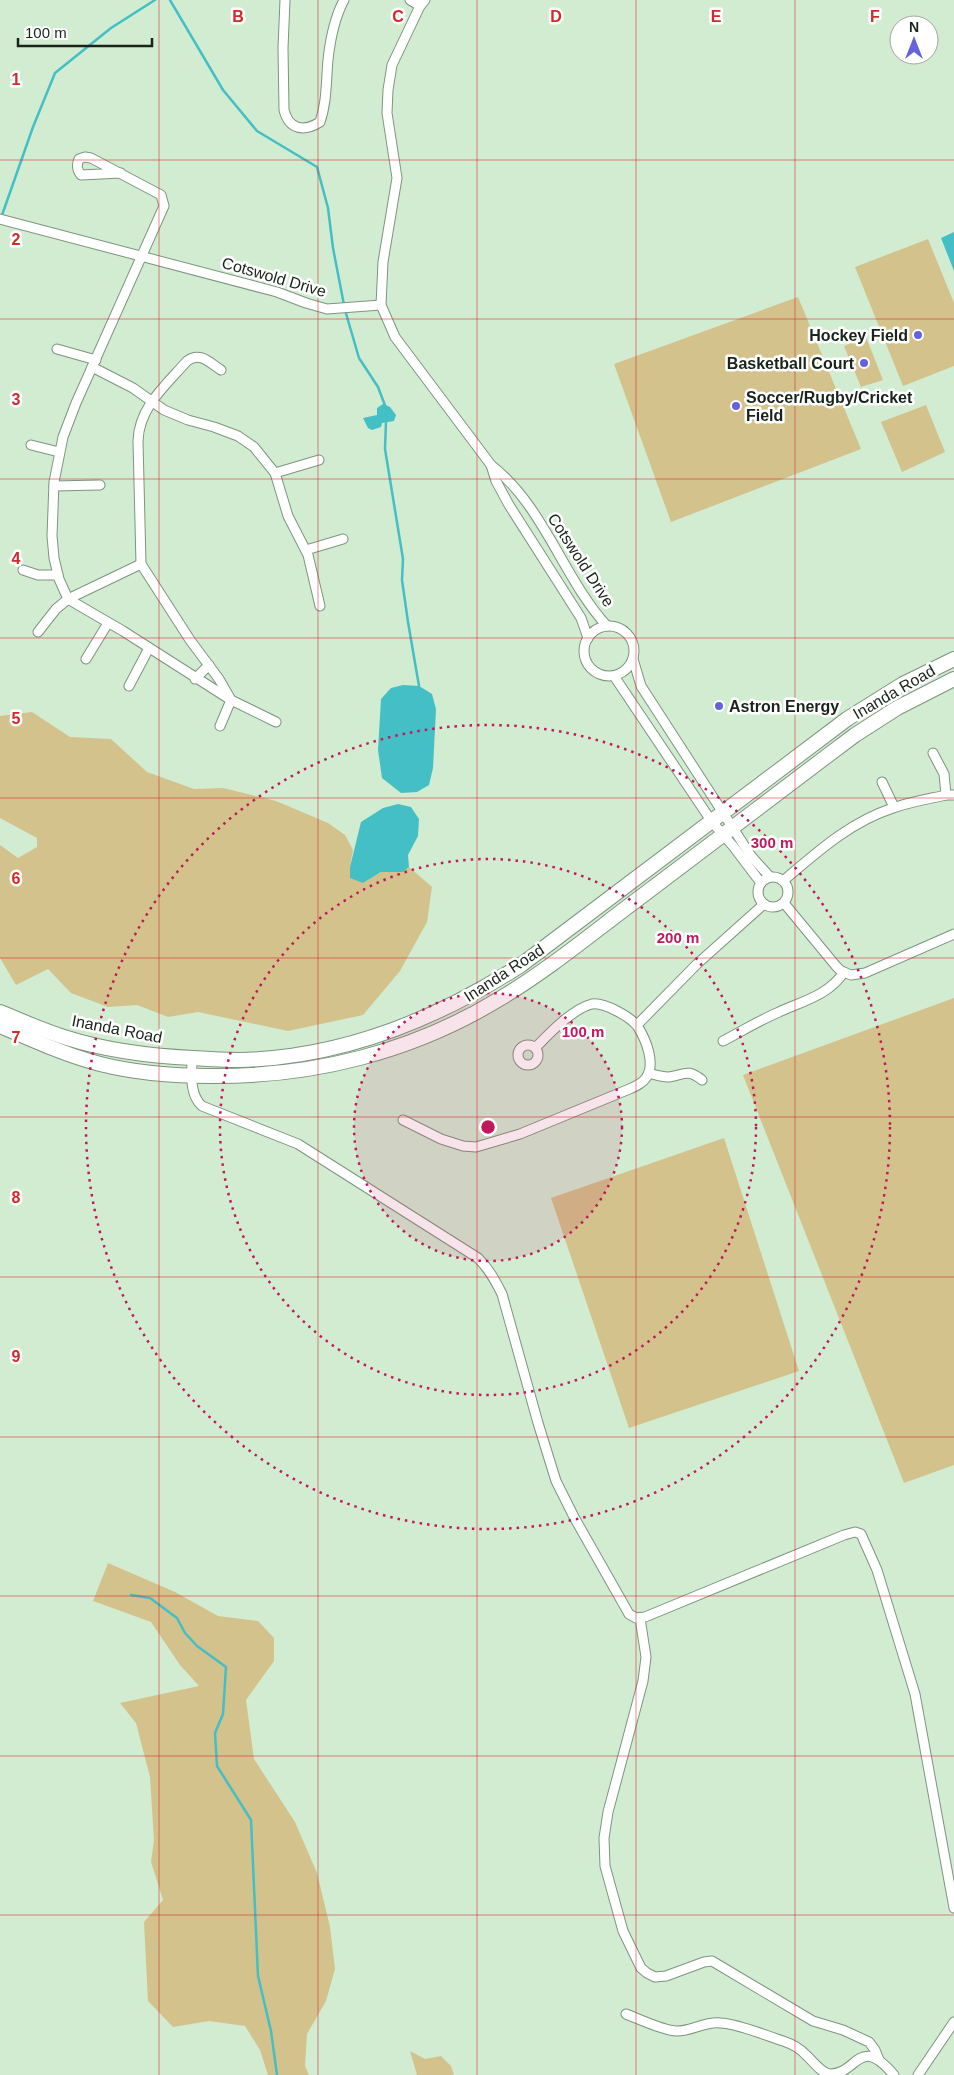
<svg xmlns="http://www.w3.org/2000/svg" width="954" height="2075" viewBox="0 0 954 2075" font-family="Arial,sans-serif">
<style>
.green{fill:#d3c28c}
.water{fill:#43bfc5}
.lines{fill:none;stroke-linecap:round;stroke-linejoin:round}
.stream{stroke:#43bfc5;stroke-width:2.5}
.street-casing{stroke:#7d957e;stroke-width:11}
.secondary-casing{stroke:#7d957e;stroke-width:16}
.street{stroke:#fff;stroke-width:9}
.secondary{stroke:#fff;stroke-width:14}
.grid{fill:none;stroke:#d62828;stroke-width:1;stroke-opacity:0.55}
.ring{fill:none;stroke:#c2185b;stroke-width:2.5;stroke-dasharray:2.5 5}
.poi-dot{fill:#6563dc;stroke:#fff;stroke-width:2}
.labels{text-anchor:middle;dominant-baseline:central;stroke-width:5;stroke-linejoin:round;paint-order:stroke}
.street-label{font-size:16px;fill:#19231a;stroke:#fff}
.poi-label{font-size:16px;font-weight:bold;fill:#19231a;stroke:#fff;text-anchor:end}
.grid-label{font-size:16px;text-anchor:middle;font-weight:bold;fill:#d62828;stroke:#fff;stroke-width:5;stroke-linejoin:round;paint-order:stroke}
.centre{fill:#c2185b;stroke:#fff;stroke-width:2.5}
.ring-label{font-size:15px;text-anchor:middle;font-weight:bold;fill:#c2185b;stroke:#fff;stroke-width:5;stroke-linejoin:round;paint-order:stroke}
</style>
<rect width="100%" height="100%" fill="#d2ecd2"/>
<g class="green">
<polygon points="928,239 954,303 954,366 903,386 855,267"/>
<polygon points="798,297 861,449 671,522 614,364"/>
<polygon points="866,337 883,380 861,387 844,346"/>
<polygon points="926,405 945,452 902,472 881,422"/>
<polygon points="32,712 70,737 111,739 147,772 194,789 223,788 276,801 328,823 345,835 353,850 350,867 363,883 381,872 403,872 409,867 432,887 427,922 400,971 363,1015 288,1031 198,1012 168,1017 137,1005 108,1007 71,993 48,969 16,985 0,958 0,845 18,858 37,847 37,838 0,818 0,716"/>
<polygon points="954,998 954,1465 904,1483 743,1075"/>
<polygon points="724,1138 799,1371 629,1428 551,1198"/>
<polygon points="108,1563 175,1592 218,1616 258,1621 274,1638 274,1661 246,1700 254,1759 295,1822 317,1873 330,1927 335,1969 326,2001 307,2034 305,2066 309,2075 268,2075 260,2050 245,2026 209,2021 173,2027 148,2001 144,1922 163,1900 151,1862 154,1840 150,1777 136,1723 120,1703 199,1686 180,1665 151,1622 93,1601"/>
<polygon points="410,2051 425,2059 441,2056 451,2066 454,2075 417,2075"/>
</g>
<g class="water">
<polygon points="954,232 954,271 941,238"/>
<polygon points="383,404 390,407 396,415 394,421 382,423 381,427 372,430 368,428 363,418 377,415 377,408"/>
<polygon points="403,685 419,686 432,694 436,709 433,768 429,785 417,792 401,793 382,778 378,750 381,699 391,688"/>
<polygon points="398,804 411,807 419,819 418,836 408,855 409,867 403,872 381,872 363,883 350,878 350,867 361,822 383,808"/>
</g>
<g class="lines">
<g class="stream">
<polyline points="170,0 223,90 257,131 317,167 328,208 333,248 344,305"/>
<polyline points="1,218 33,127 55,73 111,28 155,0"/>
<polyline points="345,310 359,358 378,387 386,408"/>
<polyline points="386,421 385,449 403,559 402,580 408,622 419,686"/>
<polyline points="131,1595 150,1598 177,1618 185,1633 197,1646 226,1667 223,1714 215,1733 217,1766 251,1820 258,1976 271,2031 277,2075"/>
</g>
<defs>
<g id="street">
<path d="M285,0L283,48L284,110C289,130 304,132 320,122C327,102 326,81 328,60C330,41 335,17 344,0"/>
<polyline points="410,0 420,6"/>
<path d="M425,0L420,6L392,65L388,90L387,113L397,178L383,262L381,305L395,337L491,465C544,506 563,578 607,626"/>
<path d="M121,173L81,175C77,170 76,166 79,159L85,157L91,158L161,195L164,206L76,403L63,437L54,482L52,536L54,558L59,579L68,599L123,631L231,700L276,722"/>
<polyline points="0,219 277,292 306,303 327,309 381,305"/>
<polyline points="57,349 96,360"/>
<polyline points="92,367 133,388 164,410 188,420 214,427 238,436 254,447 275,473 288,516 308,555 320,606"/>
<polyline points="31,445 59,452"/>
<polyline points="491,465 496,481 509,505 581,618 588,638"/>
<polyline points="275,473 319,460"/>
<polyline points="54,486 100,485"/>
<polyline points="306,550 343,539"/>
<polyline points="23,570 38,575 58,575"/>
<circle cx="609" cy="651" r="25"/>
<polyline points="38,632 56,609 68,599 141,564"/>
<polyline points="86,659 108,623"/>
<polyline points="633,659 641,686 751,856 770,877"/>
<polyline points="614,676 712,822 733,846 761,883"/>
<polyline points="195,679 209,665"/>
<polyline points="129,686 149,648"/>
<path d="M220,726L231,700L219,679L190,640L141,564L138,441C139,407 166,385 187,361C200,351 210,363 221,370"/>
<polyline points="933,753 944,774 946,795"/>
<polyline points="882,782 894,807"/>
<circle cx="773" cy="892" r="15"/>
<path d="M783,881C817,852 850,822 893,808C910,802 928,799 946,795H954"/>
<polyline points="784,903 836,966 841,971 851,975 865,973 954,934"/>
<polyline points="637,1025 697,964 764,904"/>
<path d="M723,1041C742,1031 760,1020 779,1012C803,1001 829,995 844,972"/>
<circle cx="528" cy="1055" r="10"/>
<path d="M192,1058C192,1074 189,1094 202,1106L298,1144L478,1258C489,1269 495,1280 502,1294L538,1423L556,1481L574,1517L629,1614L636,1618L645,1617L844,1535L855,1532L861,1534L877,1570L915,1694L954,1908"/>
<path d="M649,1073C655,1075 662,1077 669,1077C684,1075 687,1068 702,1080"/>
<path d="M403,1120L441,1139L463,1146L476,1147L520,1134L627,1090C634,1087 642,1084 646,1078C656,1064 646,1040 638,1027C631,1017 604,1002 592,1004C572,1009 549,1034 535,1048"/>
<polyline points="640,1618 646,1657 643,1681 608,1812 604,1838 605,1866 623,1931 641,1968 647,1973 655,1977 666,1976 704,1962 712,1961 813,2021 843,2030 869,2042 875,2050 879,2060"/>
<path d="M626,2014C639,2019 664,2031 677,2031C692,2031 705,2021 721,2023C739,2024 767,2036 783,2041C792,2044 800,2048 806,2055C813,2061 820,2072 829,2074C858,2075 858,2033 894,2075"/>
<polyline points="918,2075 954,2022"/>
</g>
<g id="secondary">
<path d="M0,1012C22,1021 44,1031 67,1038C108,1051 151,1056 193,1058C208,1059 224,1060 239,1060C340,1058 437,1019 521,965L847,719L903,684L954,659"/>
<path d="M0,1026C33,1040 65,1055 100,1064C136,1073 173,1076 210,1076C313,1077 413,1052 501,998C551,968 596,930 642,896C714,842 784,788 855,735L897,708L954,679"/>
</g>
</defs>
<use href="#street" class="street-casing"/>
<use href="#secondary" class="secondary-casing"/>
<use href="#street" class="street"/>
<use href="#secondary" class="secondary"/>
</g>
<path class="grid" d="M159,0V2075M318,0V2075M477,0V2075M636,0V2075M795,0V2075M0,160H954M0,319H954M0,479H954M0,638H954M0,798H954M0,958H954M0,1117H954M0,1277H954M0,1437H954M0,1596H954M0,1756H954M0,1915H954"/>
<circle cx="488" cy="1127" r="134" fill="#c2185b" fill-opacity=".12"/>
<g class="ring">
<circle cx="488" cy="1127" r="134"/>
<circle cx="488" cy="1127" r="268"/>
<circle cx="488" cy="1127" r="402"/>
</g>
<g class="poi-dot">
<circle cx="918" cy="335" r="5"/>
<circle cx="864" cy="363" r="5"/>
<circle cx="736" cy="406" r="5"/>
<circle cx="719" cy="706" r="5"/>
</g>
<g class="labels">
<g class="street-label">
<text transform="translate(274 277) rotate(16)">Cotswold Drive</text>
<text transform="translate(581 560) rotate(57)">Cotswold Drive</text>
<text transform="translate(894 692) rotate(-30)">Inanda Road</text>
<text transform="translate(504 973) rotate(-33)">Inanda Road</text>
<text transform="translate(117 1029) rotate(11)">Inanda Road</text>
</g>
<g class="poi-label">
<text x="908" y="335">Hockey Field</text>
<text x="854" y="363">Basketball Court</text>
<text x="746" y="397" text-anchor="start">Soccer/Rugby/Cricket<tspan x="746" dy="18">Field</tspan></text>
<text x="729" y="706" text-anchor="start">Astron Energy</text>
</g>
</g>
<g class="grid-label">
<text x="238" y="22">B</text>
<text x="398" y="22">C</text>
<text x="556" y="22">D</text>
<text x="716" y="22">E</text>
<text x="875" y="22">F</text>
<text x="16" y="85">1</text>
<text x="16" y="245">2</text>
<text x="16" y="405">3</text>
<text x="16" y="564">4</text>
<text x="16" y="724">5</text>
<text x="16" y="884">6</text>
<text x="16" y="1043">7</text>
<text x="16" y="1203">8</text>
<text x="16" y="1362">9</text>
</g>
<circle cx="488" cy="1127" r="8" class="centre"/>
<g class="ring-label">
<text x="772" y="848">300 m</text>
<text x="678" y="943">200 m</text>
<text x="583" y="1037">100 m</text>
</g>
<g transform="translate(914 40)"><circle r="24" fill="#ffffff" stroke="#a3a7a3"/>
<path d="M0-4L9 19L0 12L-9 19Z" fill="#6563dc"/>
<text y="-8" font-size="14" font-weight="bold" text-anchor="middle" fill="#19231a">N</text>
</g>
<path d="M18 38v8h134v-8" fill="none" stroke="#19231a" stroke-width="2.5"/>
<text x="25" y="38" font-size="15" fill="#19231a" stroke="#ffffff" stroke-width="4" paint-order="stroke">100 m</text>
</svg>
